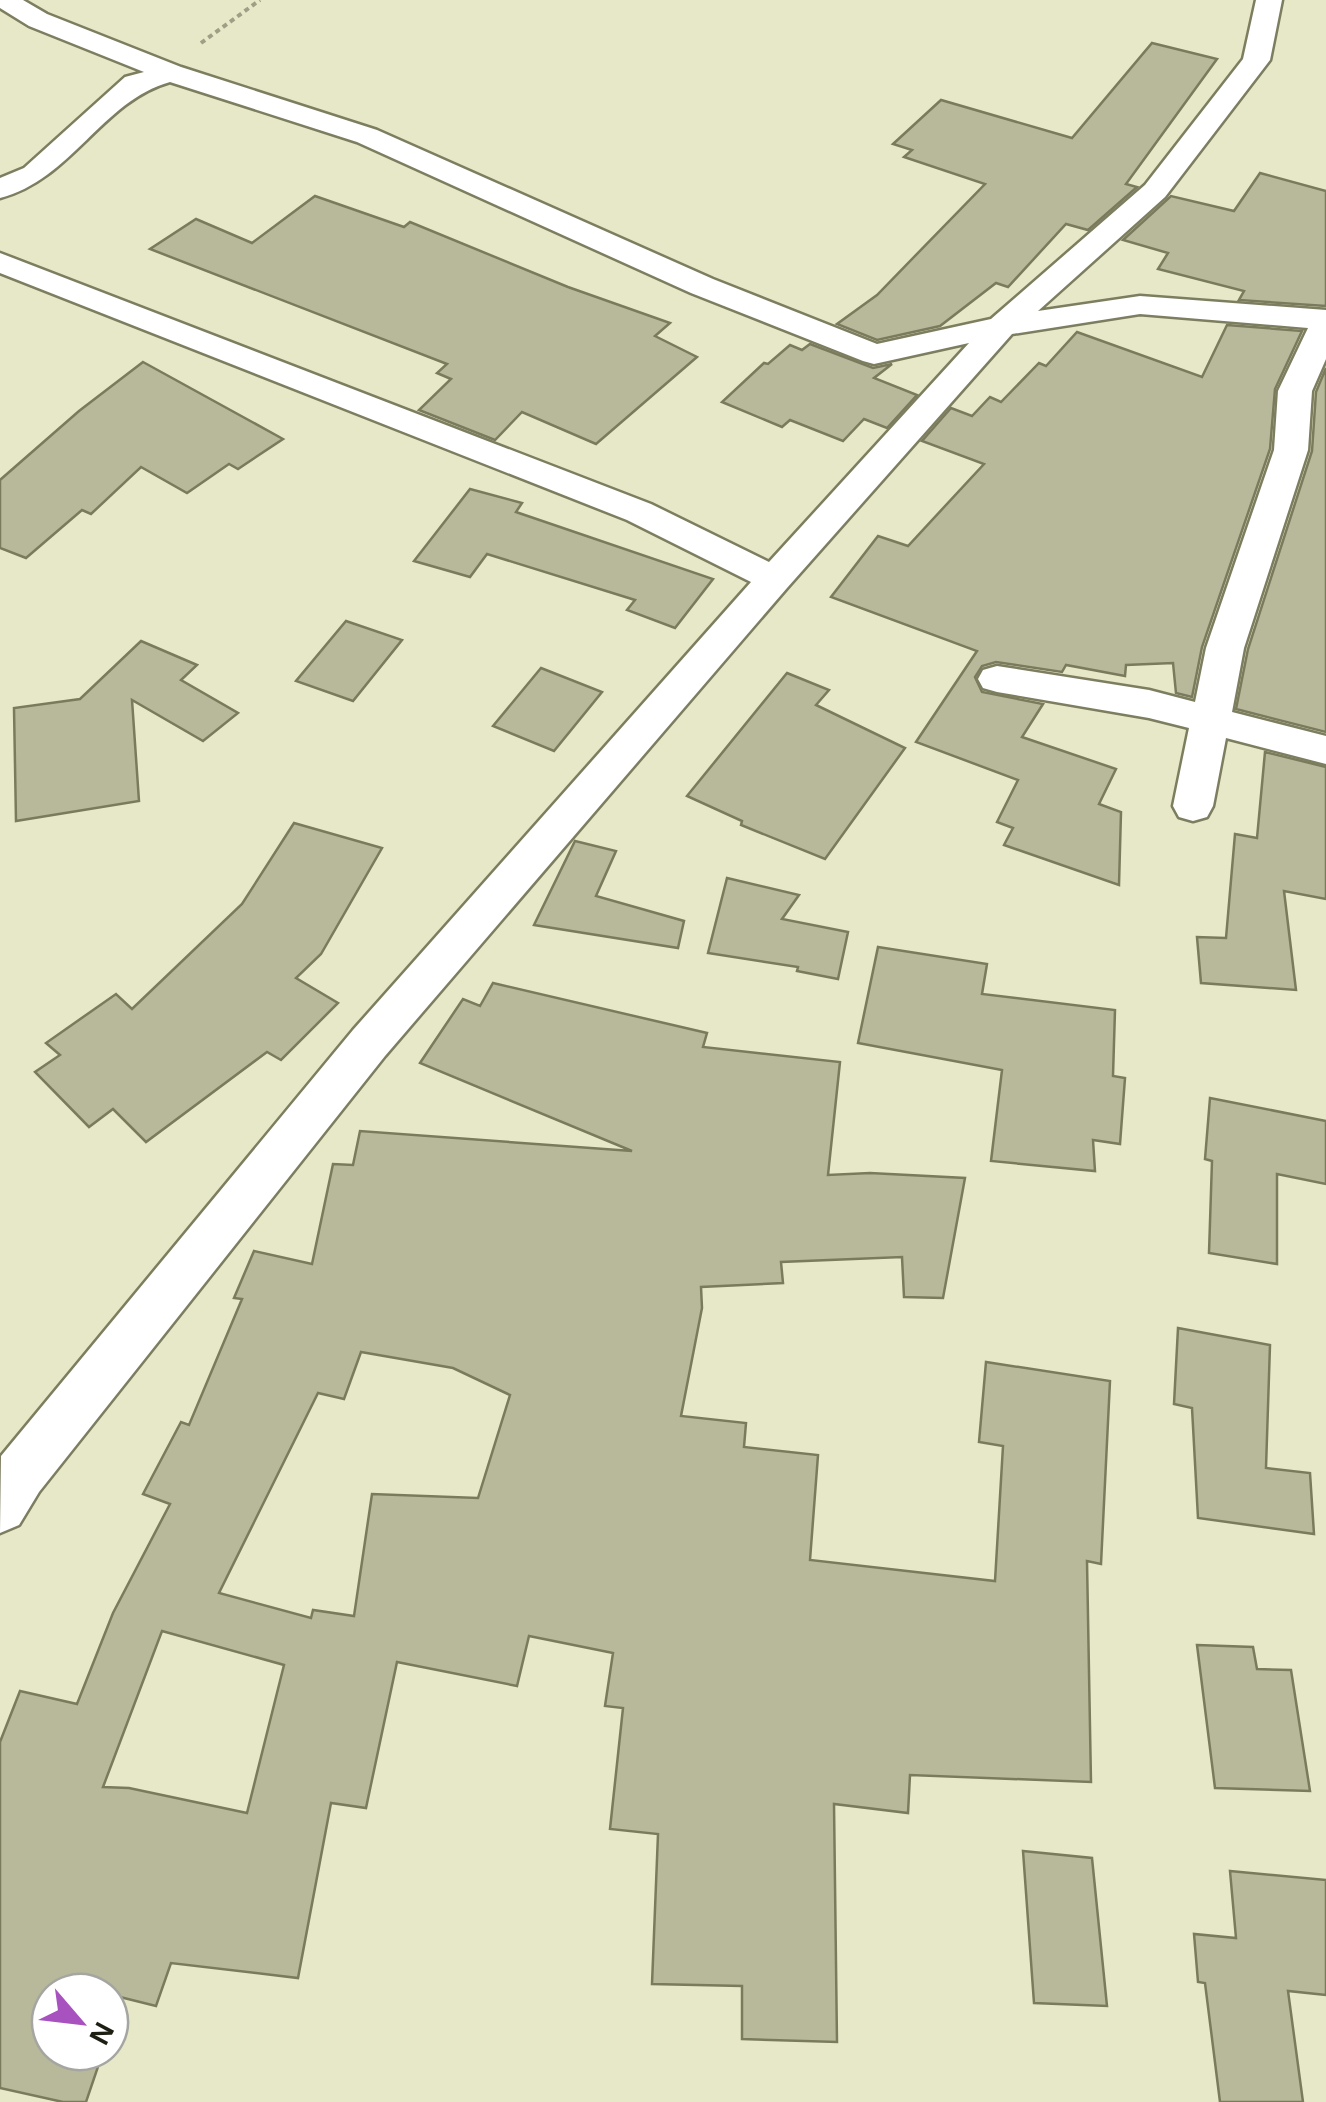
<svg xmlns="http://www.w3.org/2000/svg" width="1326" height="2102" viewBox="0 0 1326 2102" font-family="Arial,sans-serif">
<style>
.building{fill:#b8b99a;stroke:#7a7b5d;stroke-width:2.5;fill-rule:evenodd}
.lines{fill:none;stroke-linecap:round;stroke-linejoin:round}
.street-casing{stroke:#7d7e60;stroke-width:5}
.path{stroke:#9e9f86;stroke-width:4;stroke-dasharray:5 4;stroke-linecap:butt}
.street{fill:#fff;fill-rule:evenodd}
</style>
<rect width="100%" height="100%" fill="#e7e8c8"/>
<g class="building">
<polygon points="1152,43 1217,59 1126,184 1137,187 1088,230 1066,224 1008,287 996,283 940,326 877,340 837,324 877,295 985,184 904,157 912,150 893,144 941,100 1072,138"/>
<polygon points="1260,173 1326,191 1326,306 1239,300 1244,291 1158,269 1168,253 1123,240 1171,196 1234,211"/>
<polygon points="315,196 404,227 410,222 568,287 670,323 655,336 697,357 596,444 522,412 495,440 419,410 451,379 437,373 447,364 150,249 196,219 252,243"/>
<polygon points="1227,325 1302,331 1275,389 1270,449 1202,647 1192,697 1176,693 1173,663 1126,665 1125,676 1066,665 1062,672 996,662 982,666 975,677 982,692 1043,704 1022,737 1116,769 1099,804 1121,812 1119,885 1004,845 1013,828 997,822 1018,780 916,742 977,651 831,597 878,536 908,546 984,464 922,441 951,408 972,416 990,397 1001,402 1039,363 1046,366 1077,332 1202,377"/>
<polygon points="810,344 873,368 892,364 874,378 917,395 887,428 864,419 843,441 790,420 782,427 722,402 764,363 768,364 790,345 802,350"/>
<polygon points="143,362 283,439 238,469 229,464 187,493 141,467 91,514 82,510 26,558 0,548 0,480 79,411"/>
<polygon points="1326,368 1326,732 1236,709 1248,649 1312,451 1316,392"/>
<polygon points="470,489 522,503 516,512 713,579 675,628 627,610 635,600 487,554 470,577 414,561"/>
<polygon points="346,621 402,640 353,701 296,681"/>
<polygon points="141,641 197,665 181,680 238,713 203,741 132,700 139,801 16,821 14,708 80,699"/>
<polygon points="541,668 602,692 554,751 493,726"/>
<polygon points="787,673 829,690 816,705 905,748 825,859 741,825 742,821 687,796"/>
<polygon points="1265,752 1326,767 1326,899 1284,891 1296,990 1201,983 1197,937 1226,938 1235,834 1257,838"/>
<polygon points="294,823 382,848 321,954 296,978 338,1003 281,1060 267,1052 146,1142 113,1109 89,1127 35,1072 60,1055 46,1043 116,994 132,1009 242,904"/>
<polygon points="575,841 616,851 596,896 684,921 678,948 534,925"/>
<polygon points="727,878 799,895 782,919 848,932 838,979 797,971 798,967 708,953"/>
<polygon points="878,947 987,964 982,994 1115,1010 1113,1076 1125,1078 1120,1144 1093,1140 1095,1171 991,1161 1002,1070 858,1043"/>
<path d="M493,983L707,1033L703,1047L840,1062L828,1175L870,1173L965,1178L943,1298L904,1297L902,1257L781,1262L783,1283L701,1287L702,1308L681,1416L746,1423L744,1447L818,1455L810,1560L995,1581L1003,1446L979,1442L986,1362L1110,1381L1101,1564L1087,1561L1091,1782L910,1775L908,1813L834,1804L837,2042L742,2039V1986L652,1984L658,1834L610,1829L623,1708L605,1706L613,1653L529,1636L517,1686L397,1662L366,1808L331,1803L298,1978L171,1963L156,2006L120,1997L110,2029V1992H50V2052H103L86,2102H63L0,2088V1742L20,1691L77,1704L113,1613L170,1504L143,1494L181,1422L189,1425L242,1299L234,1298L254,1251L312,1264L333,1164L353,1165L360,1131L632,1151L420,1063L463,999L480,1006ZM361,1352L453,1368L510,1395L478,1498L372,1494L354,1616L313,1610L311,1618L219,1593L318,1393L344,1399ZM162,1631L284,1665L247,1813L129,1788L103,1787Z"/>
<polygon points="1210,1098 1326,1121 1326,1184 1277,1174 1277,1264 1209,1253 1212,1161 1205,1159"/>
<polygon points="1178,1328 1270,1345 1266,1468 1310,1473 1314,1534 1198,1518 1192,1408 1174,1404"/>
<polygon points="1197,1645 1253,1647 1257,1669 1291,1670 1310,1791 1215,1788"/>
<polygon points="1023,1851 1092,1858 1107,2006 1034,2003"/>
<polygon points="1230,1871 1326,1880 1326,1995 1288,1991 1303,2102 1220,2102 1205,1983 1198,1982 1194,1934 1236,1938"/>
</g>
<g class="lines">
<defs>
<path id="street" d="M0,0H23L47,14L181,67L377,130L713,279L877,344L991,319L1145,185L1243,59L1256,0H1282L1270,60L1165,197L1038,311L1140,296L1326,310V359L1312,391L1308,450L1244,648L1232,712L1326,736V764L1226,738L1213,806L1207,817L1193,821L1179,817L1173,806L1189,728L1149,718L997,692L983,688L978,679L983,670L997,666L1149,690L1195,702L1206,648L1274,450L1278,391L1308,328L1140,314L1012,334L787,588L385,1056L39,1492L19,1525L0,1533L1,1456L353,1030L751,582L627,520L0,273V253L651,504L769,562L969,343L874,364L863,361L691,293L357,142L170,82C102,101 71,180 0,198V178L24,168L125,77L144,72L29,26L0,8Z"/>
</defs>
<use href="#street" class="street-casing"/>
<polyline class="path" points="201,43 260,0"/>
<use href="#street" class="street"/>
</g>
<g transform="translate(80 2022) rotate(118)"><circle r="48" fill="#ffffff" stroke="#a5a5a1" stroke-width="2.5"/>
<path d="M0-8L18 38L0 25L-18 38Z" fill="#a852bf"/>
<text y="-15" font-size="28" font-weight="bold" text-anchor="middle" fill="#1e1f13">N</text>
</g>
</svg>
